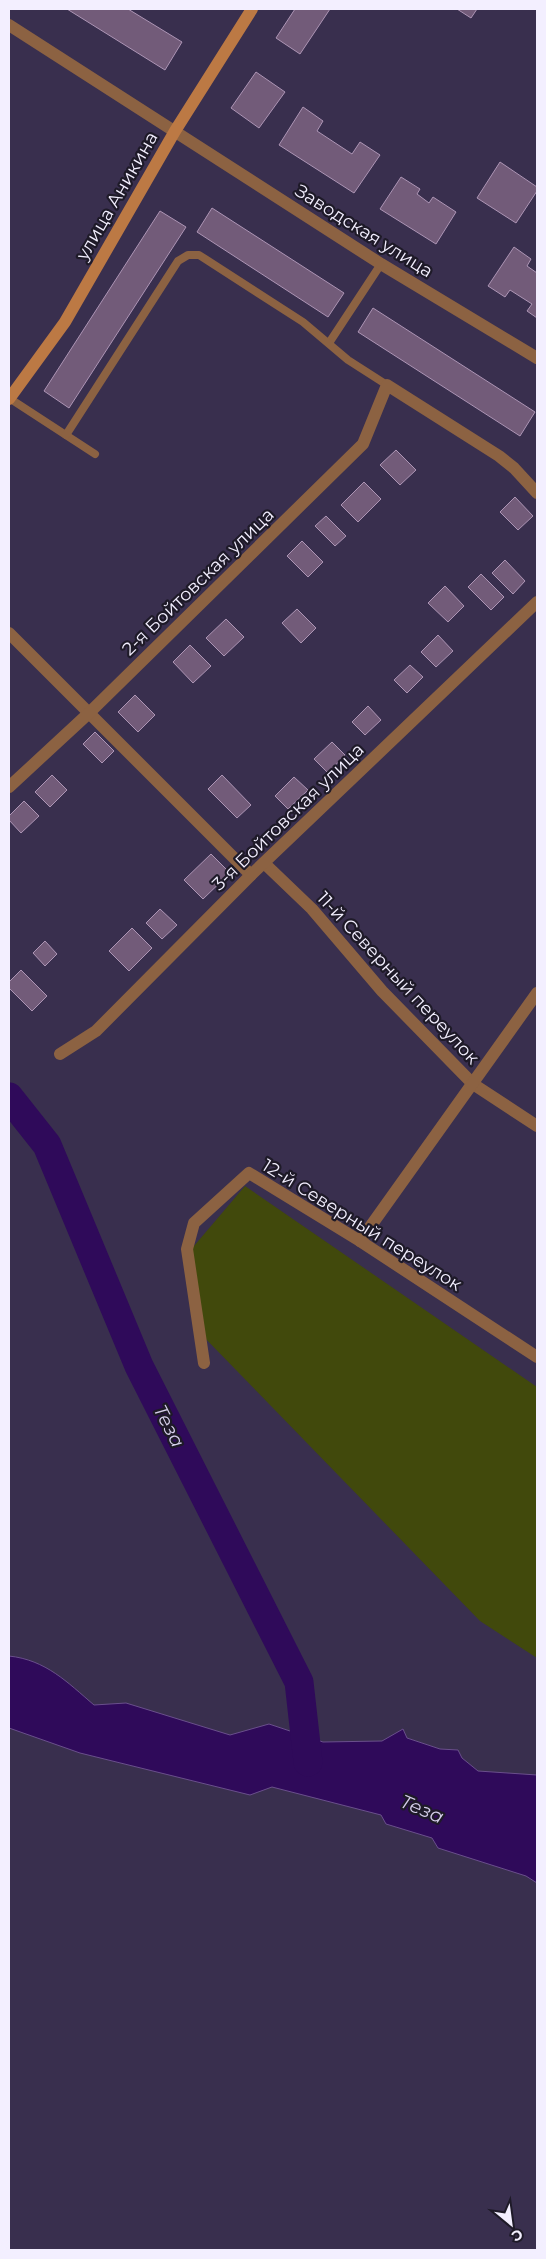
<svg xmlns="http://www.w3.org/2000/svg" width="546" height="2259" viewBox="0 0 546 2259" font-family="Montserrat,sans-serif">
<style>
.green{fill:#41490c}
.water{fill:#2f0a5a;stroke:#6a4f8c}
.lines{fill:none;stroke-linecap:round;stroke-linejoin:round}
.river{stroke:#2f0a5a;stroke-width:29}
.building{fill:#725b79;stroke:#ad95b5}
.lane{stroke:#8c6242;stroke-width:8}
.street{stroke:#8c6242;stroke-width:12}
.secondary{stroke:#bc7944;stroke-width:12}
.labels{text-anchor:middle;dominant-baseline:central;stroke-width:4.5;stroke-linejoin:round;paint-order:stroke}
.street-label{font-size:18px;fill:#f3efff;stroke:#1e1a28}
.water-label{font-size:19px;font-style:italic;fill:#d5ceea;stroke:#1e1a28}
</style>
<rect width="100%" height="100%" fill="#392f4e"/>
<polygon class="green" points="245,1186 537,1387 537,1658 480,1621 200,1333 188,1253"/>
<path class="water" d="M9,1656C46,1660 67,1682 94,1705L126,1703L230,1735L269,1724L323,1742L382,1741L403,1729L407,1738L440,1749L458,1750L462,1758L478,1771L537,1775V1883L526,1876L438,1848L432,1838L386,1824L381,1815L272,1787L250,1795L80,1753L9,1728Z"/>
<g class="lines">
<polyline class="river" points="9,1097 47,1145 139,1366 299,1682 308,1762"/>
</g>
<g class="building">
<polygon points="67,9 128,9 182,42 165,70"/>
<polygon points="295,9 330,9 300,54 276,38"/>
<polygon points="457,9 477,9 471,18"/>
<polygon points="256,72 285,92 259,128 231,108"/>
<polygon points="303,107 323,121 317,131 352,154 360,142 380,155 354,193 279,145"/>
<polygon points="500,162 537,187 537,191 516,223 477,198"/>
<polygon points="401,177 420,189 417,194 429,203 433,197 456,212 436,244 380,209"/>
<polygon points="212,208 344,293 328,317 197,232"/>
<polygon points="160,211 186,227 69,408 44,391"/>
<polygon points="514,247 531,259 527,266 537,273 537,318 527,311 532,304 510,290 505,297 488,286"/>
<polygon points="373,308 535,412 520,436 358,332"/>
<polygon points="396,450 416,470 400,485 380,465"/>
<polygon points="364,482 381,499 358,522 341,505"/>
<polygon points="515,497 533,516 518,530 500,512"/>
<polygon points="326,516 346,536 335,546 315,526"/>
<polygon points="302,541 323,562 308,577 287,556"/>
<polygon points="505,560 525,581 513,594 492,573"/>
<polygon points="481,574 504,597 491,610 468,587"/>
<polygon points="445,586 464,606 448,622 428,603"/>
<polygon points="297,609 316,628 301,643 282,623"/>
<polygon points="226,619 244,637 224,656 206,638"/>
<polygon points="438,635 453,651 436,667 421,652"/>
<polygon points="190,645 211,666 193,683 173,662"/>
<polygon points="410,665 423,677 407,693 394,680"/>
<polygon points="135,695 155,715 138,732 118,712"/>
<polygon points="368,706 381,720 365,735 352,722"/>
<polygon points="95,732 114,751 102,763 83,744"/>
<polygon points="332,742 345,755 328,773 314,759"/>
<polygon points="52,775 67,790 50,807 35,792"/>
<polygon points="222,775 251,805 237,818 208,789"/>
<polygon points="294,777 308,790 288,809 275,796"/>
<polygon points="24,801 39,816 21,833 9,820 9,816"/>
<polygon points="211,854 230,873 203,899 184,880"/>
<polygon points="160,909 177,925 162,939 146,923"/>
<polygon points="132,928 152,948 129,971 109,951"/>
<polygon points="45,941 57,954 45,966 33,953"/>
<polygon points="21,970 47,996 32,1011 9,988 9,982"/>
</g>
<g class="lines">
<g class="lane">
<polyline points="329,343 381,264"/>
<polyline points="9,398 95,454"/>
<polyline points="66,435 178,261 188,255 199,255 303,322 348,360 387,385"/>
</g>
<g class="street">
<polyline points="9,25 381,264 537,358"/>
<polyline points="9,633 251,875"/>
<polyline points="9,787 89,713 363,444 387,385 499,456 514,468 537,493"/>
<polyline points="264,863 312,909 382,991 473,1084 537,1126"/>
<polyline points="60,1054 96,1031 251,875 537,602"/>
<polyline points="360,1241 537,993"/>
<polyline points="204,1363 187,1249 194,1223 249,1173 360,1241 537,1357"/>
</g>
<polyline class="secondary" points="9,399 65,322 175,131 252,9"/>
</g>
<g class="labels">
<g class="street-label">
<text transform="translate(117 196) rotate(-60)">улица Аникина</text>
<text transform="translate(364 231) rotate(32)">Заводская улица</text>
<text transform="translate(198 582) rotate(-44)">2-я Бойтовская улица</text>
<text transform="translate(288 817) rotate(-44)">3-я Бойтовская улица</text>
<text transform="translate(398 978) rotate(47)">11-й Северный переулок</text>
<text transform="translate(362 1225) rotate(32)">12-й Северный переулок</text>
</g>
<g class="water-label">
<text transform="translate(169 1426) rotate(63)">Теза</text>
<text transform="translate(422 1809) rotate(23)">Теза</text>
</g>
</g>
<rect width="546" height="2259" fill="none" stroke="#f3efff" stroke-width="20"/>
<g transform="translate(511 2224) rotate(151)" stroke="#1e1a28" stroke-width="4" paint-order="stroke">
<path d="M0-4L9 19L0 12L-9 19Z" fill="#f3efff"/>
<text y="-8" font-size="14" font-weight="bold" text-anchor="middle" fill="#f3efff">С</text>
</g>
</svg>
